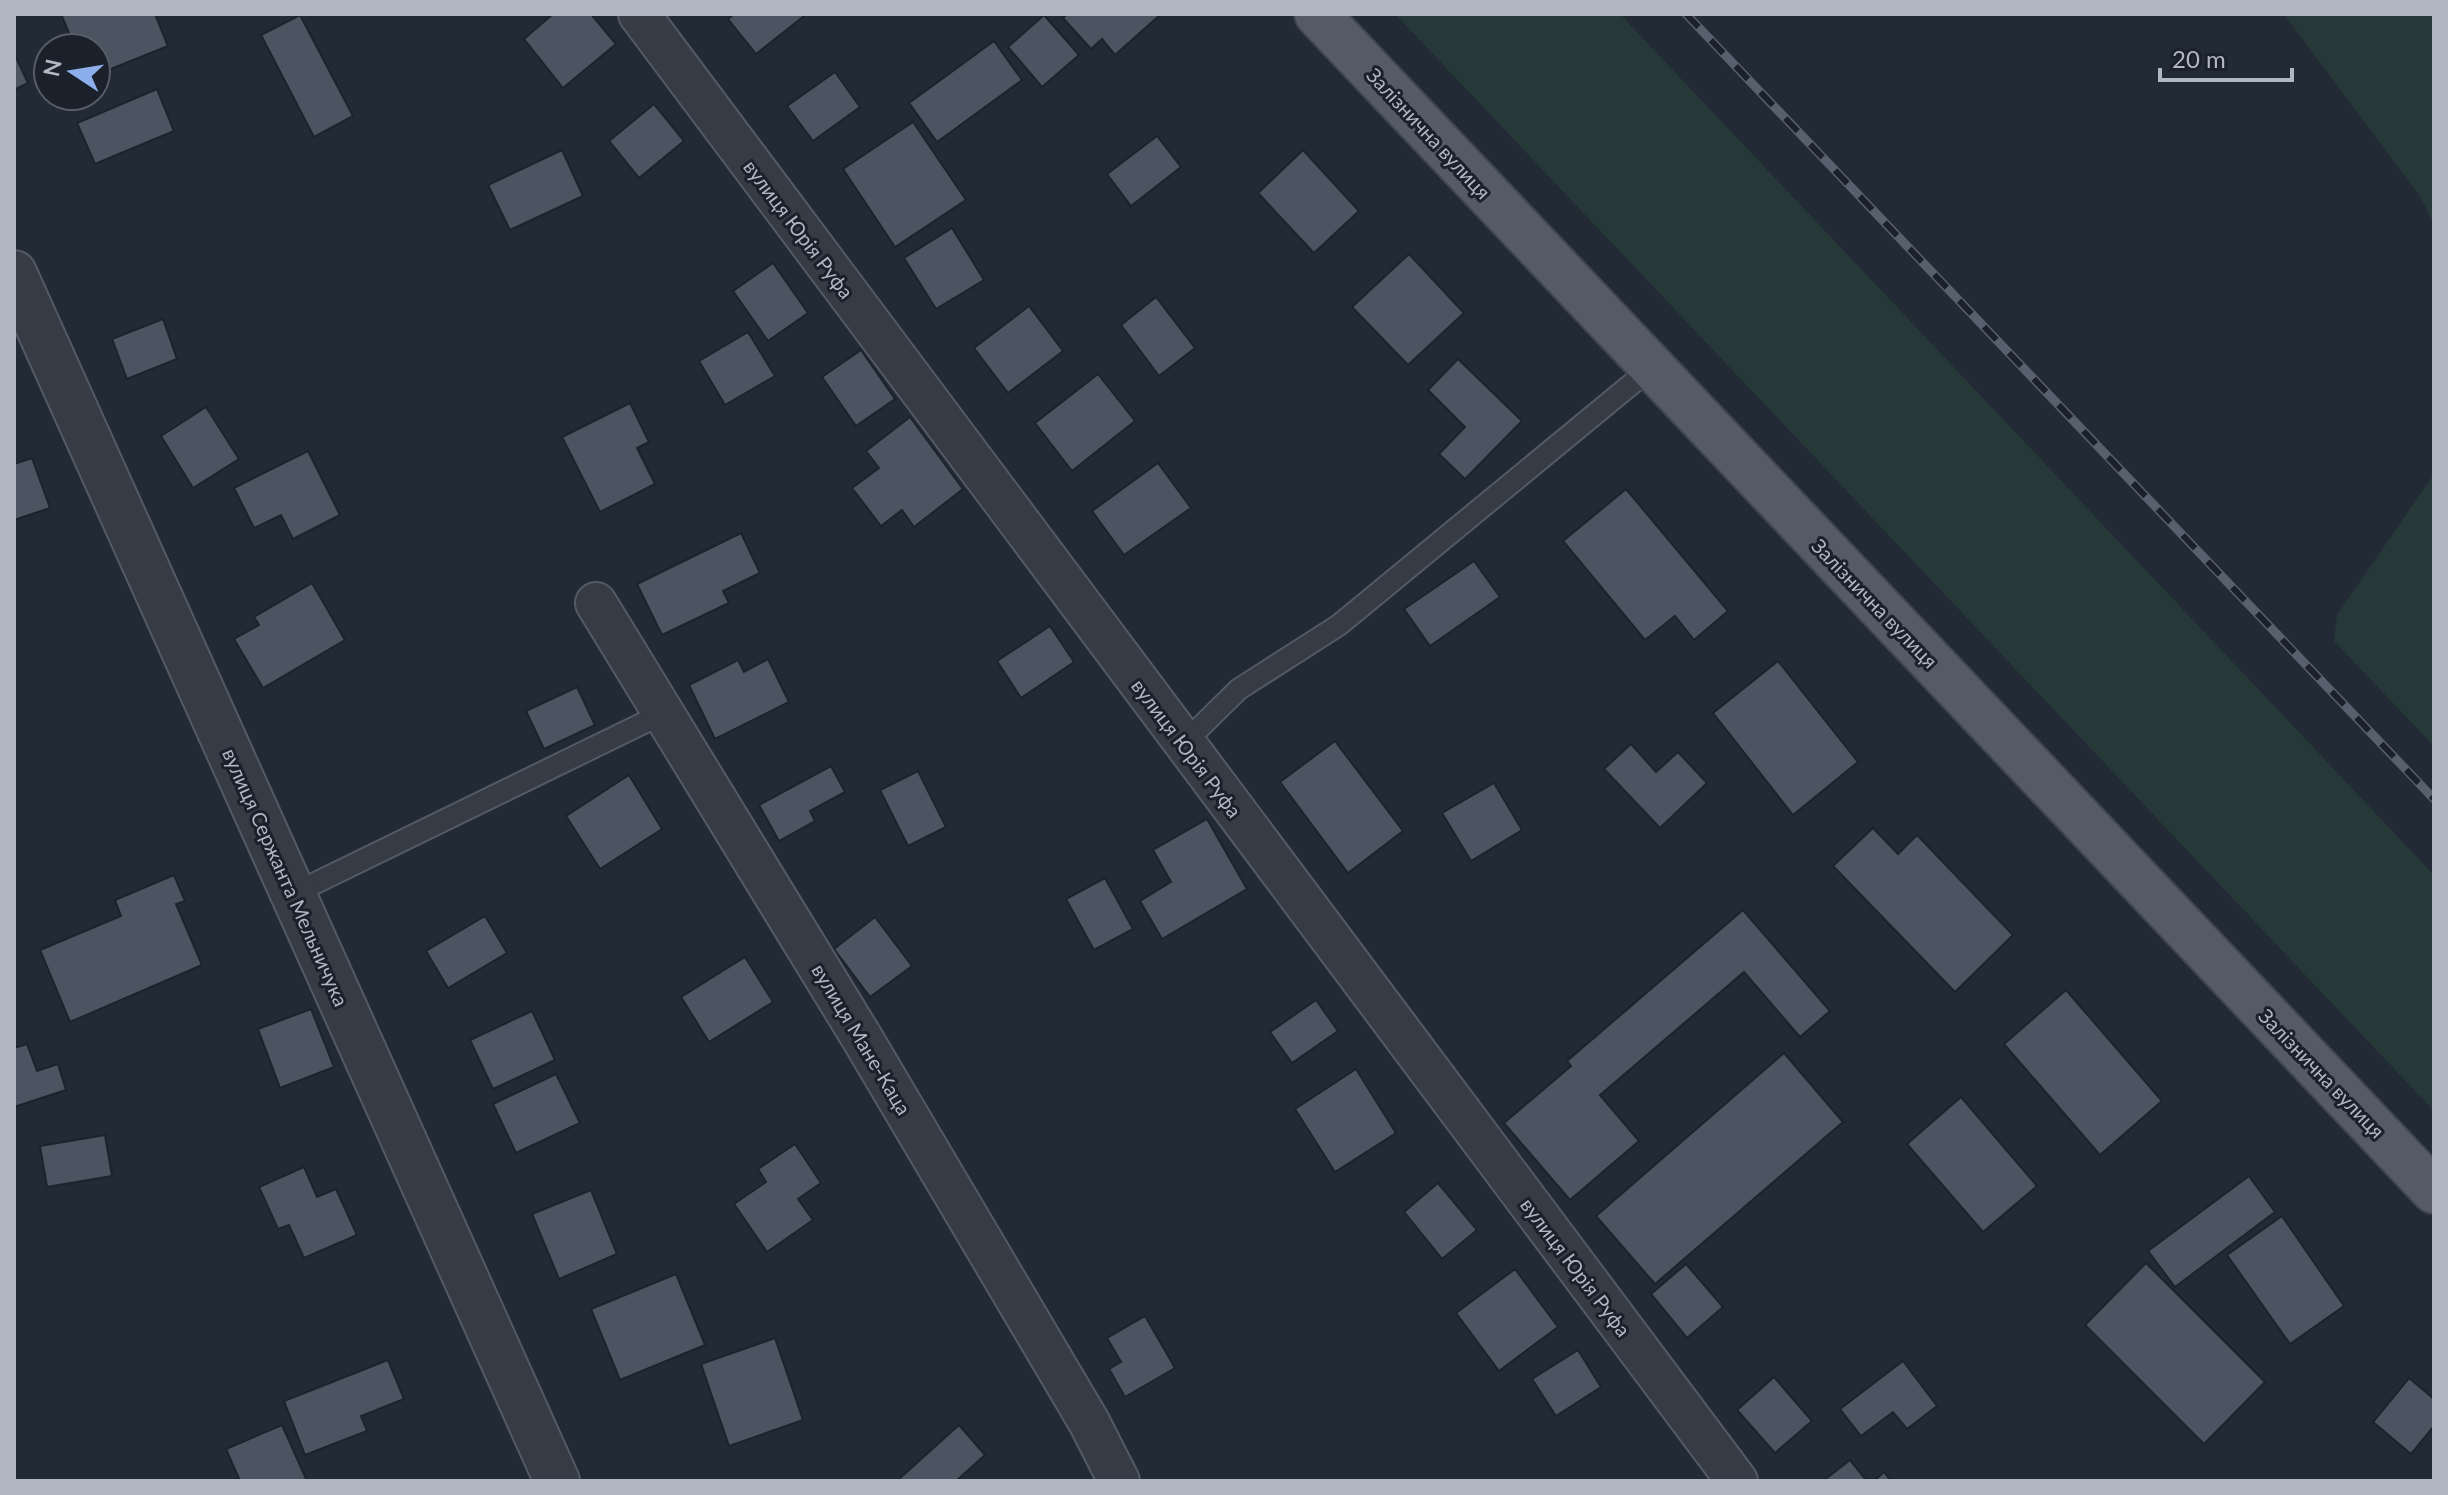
<svg xmlns="http://www.w3.org/2000/svg" width="2448" height="1495" viewBox="0 0 2448 1495" font-family="Lato,sans-serif">
<style>
.green{fill:#273838}
.building{fill:#4b5461;stroke:#1d232d;stroke-width:2}
.lines{fill:none;stroke-linecap:round;stroke-linejoin:round}
.service-casing{stroke:#535a64;stroke-width:24}
.minor-casing{stroke:#535a64;stroke-width:44}
.tertiary-casing{stroke:#535a64;stroke-width:48}
.primary-casing{stroke:#3f454f;stroke-width:48}
.service{stroke:#363c46;stroke-width:20}
.minor{stroke:#363c46;stroke-width:40}
.tertiary{stroke:#363c46;stroke-width:44}
.primary{stroke:#545b66;stroke-width:44}
.rail-casing{stroke:#58606d;stroke-width:9}
.rail{stroke:#1b212b;stroke-width:6;stroke-dasharray:18;stroke-linecap:butt}
.labels{text-anchor:middle;dominant-baseline:central;stroke-width:6;stroke-linejoin:round;paint-order:stroke}
.street-label{font-size:20px;fill:#b0b7c2;stroke:#1b212b}
</style>
<rect width="100%" height="100%" fill="#222a35"/>
<g class="green">
<polygon points="1395,14 1620,14 2434,875 2434,1111"/>
<polygon points="2284,14 2434,14 2434,224 2419,195"/>
<polygon points="2434,474 2434,746 2334,641 2337,615"/>
</g>
<g class="building">
<polygon points="61,14 155,14 168,46 96,75 96,48 75,48"/>
<polygon points="553,14 591,14 616,44 563,88 524,39"/>
<polygon points="734,14 802,14 804,16 756,54 728,19"/>
<polygon points="1067,14 1161,14 1115,55 1102,39 1091,49 1063,18"/>
<polygon points="300,15 353,116 314,137 261,35"/>
<polygon points="1044,15 1079,55 1042,87 1008,47"/>
<polygon points="994,41 1022,80 937,142 909,103"/>
<polygon points="14,53 28,83 14,90"/>
<polygon points="835,72 860,107 813,141 787,106"/>
<polygon points="157,89 174,131 95,164 77,123"/>
<polygon points="654,104 684,141 639,178 609,141"/>
<polygon points="913,122 966,200 895,247 843,169"/>
<polygon points="1157,136 1181,167 1131,206 1107,174"/>
<polygon points="562,150 583,196 510,230 488,185"/>
<polygon points="1303,150 1359,211 1314,253 1258,193"/>
<polygon points="952,228 984,280 936,309 904,258"/>
<polygon points="1409,254 1464,313 1408,365 1352,307"/>
<polygon points="773,263 808,313 768,341 733,291"/>
<polygon points="1156,297 1195,348 1159,376 1121,325"/>
<polygon points="1029,306 1063,351 1008,393 974,348"/>
<polygon points="163,319 177,359 127,379 112,339"/>
<polygon points="748,332 775,376 725,405 699,361"/>
<polygon points="861,350 895,399 856,426 822,377"/>
<polygon points="1458,359 1522,421 1465,479 1439,454 1465,427 1428,390"/>
<polygon points="1098,374 1135,421 1072,471 1035,423"/>
<polygon points="630,403 649,442 637,448 655,484 600,512 562,437"/>
<polygon points="206,407 239,459 193,488 161,436"/>
<polygon points="910,417 963,489 914,527 902,510 881,526 852,488 879,468 866,451"/>
<polygon points="308,451 340,515 293,539 281,515 254,528 234,488"/>
<polygon points="32,458 50,508 14,520 14,464"/>
<polygon points="1158,463 1191,508 1124,555 1092,511"/>
<polygon points="1626,489 1728,611 1694,640 1675,616 1645,640 1563,541"/>
<polygon points="741,533 760,573 723,591 729,603 662,635 637,584"/>
<polygon points="1474,561 1500,597 1430,646 1404,609"/>
<polygon points="312,583 345,640 263,688 234,639 259,625 254,617"/>
<polygon points="1050,626 1074,662 1021,698 997,661"/>
<polygon points="768,659 789,702 715,739 689,685 738,660 744,672"/>
<polygon points="1778,661 1858,762 1793,815 1713,713"/>
<polygon points="577,687 595,725 544,749 526,711"/>
<polygon points="1335,741 1403,831 1348,873 1280,782"/>
<polygon points="1631,744 1656,772 1678,752 1707,783 1660,828 1604,769"/>
<polygon points="831,766 845,792 810,811 815,821 779,841 759,805"/>
<polygon points="918,771 946,827 908,846 880,790"/>
<polygon points="629,775 662,829 600,869 566,816"/>
<polygon points="1494,783 1522,830 1471,861 1442,813"/>
<polygon points="1207,819 1247,889 1162,939 1140,901 1171,882 1153,850"/>
<polygon points="1873,828 1898,854 1917,835 2013,935 1955,992 1833,866"/>
<polygon points="174,875 185,901 176,904 202,965 70,1022 40,950 121,916 115,900"/>
<polygon points="1105,878 1133,929 1094,950 1066,899"/>
<polygon points="1743,910 1830,1011 1800,1037 1744,972 1600,1095 1639,1141 1570,1200 1504,1123 1571,1066 1567,1061"/>
<polygon points="485,916 507,953 448,988 426,951"/>
<polygon points="875,917 912,966 870,997 834,949"/>
<polygon points="745,957 773,1002 709,1042 681,997"/>
<polygon points="2066,990 2162,1101 2100,1155 2004,1044"/>
<polygon points="1316,1000 1338,1031 1292,1063 1270,1032"/>
<polygon points="311,1009 334,1067 280,1088 258,1029"/>
<polygon points="532,1011 555,1060 493,1089 470,1040"/>
<polygon points="27,1044 37,1071 58,1064 66,1090 14,1107 14,1048"/>
<polygon points="1784,1053 1843,1122 1655,1284 1596,1216"/>
<polygon points="1356,1069 1396,1133 1335,1172 1295,1109"/>
<polygon points="556,1074 580,1123 516,1153 493,1104"/>
<polygon points="1961,1097 2037,1186 1983,1232 1907,1144"/>
<polygon points="105,1135 112,1176 47,1187 40,1146"/>
<polygon points="795,1144 821,1183 798,1199 813,1220 767,1252 734,1204 766,1182 758,1169"/>
<polygon points="304,1167 317,1197 336,1189 357,1235 304,1258 289,1225 278,1229 259,1187"/>
<polygon points="2249,1176 2275,1212 2175,1287 2148,1251"/>
<polygon points="1438,1183 1477,1230 1442,1259 1404,1212"/>
<polygon points="591,1190 617,1254 559,1279 532,1214"/>
<polygon points="2282,1216 2344,1306 2290,1344 2227,1255"/>
<polygon points="2146,1263 2265,1382 2204,1444 2085,1325"/>
<polygon points="1686,1264 1723,1307 1687,1338 1651,1294"/>
<polygon points="1515,1269 1558,1327 1499,1371 1456,1313"/>
<polygon points="676,1274 705,1345 620,1380 591,1309"/>
<polygon points="1145,1316 1175,1368 1125,1397 1109,1369 1121,1362 1107,1338"/>
<polygon points="775,1338 803,1420 729,1446 701,1364"/>
<polygon points="1578,1350 1601,1387 1556,1416 1532,1379"/>
<polygon points="388,1360 404,1399 361,1416 367,1431 305,1455 284,1401"/>
<polygon points="1903,1361 1937,1406 1907,1429 1893,1412 1861,1436 1840,1409"/>
<polygon points="1774,1377 1812,1421 1775,1453 1737,1410"/>
<polygon points="2409,1378 2434,1399 2434,1426 2411,1454 2373,1422"/>
<polygon points="282,1425 307,1481 240,1481 226,1449"/>
<polygon points="959,1425 985,1455 956,1481 900,1481 899,1479"/>
<polygon points="1850,1460 1867,1481 1823,1481"/>
<polygon points="1884,1472 1891,1481 1874,1481"/>
</g>
<g class="lines">
<defs>
<g id="service">
<polyline points="1184,743 1239,689 1339,625 1651,368"/>
<polyline points="293,894 664,713"/>
</g>
<g id="minor">
<polyline points="639,14 1737,1481"/>
<polyline points="596,603 862,1038 1089,1422 1119,1481"/>
</g>
<polyline id="tertiary" points="14,273 557,1481"/>
<polyline id="primary" points="1317,14 2434,1191"/>
</defs>
<use href="#service" class="service-casing"/>
<use href="#minor" class="minor-casing"/>
<use href="#tertiary" class="tertiary-casing"/>
<use href="#primary" class="primary-casing"/>
<use href="#service" class="service"/>
<use href="#minor" class="minor"/>
<use href="#tertiary" class="tertiary"/>
<use href="#primary" class="primary"/>
<defs>
<polyline id="rail" points="1686,14 2434,799"/>
</defs>
<use href="#rail" class="rail-casing"/>
<use href="#rail" class="rail"/>
</g>
<g class="labels">
<g class="street-label">
<text transform="translate(1429 133) rotate(47)">Залізнична вулиця</text>
<text transform="translate(799 229) rotate(53)">вулиця Юрія Руфа</text>
<text transform="translate(1875 603) rotate(46)">Залізнична вулиця</text>
<text transform="translate(1187 748) rotate(53)">вулиця Юрія Руфа</text>
<text transform="translate(286 877) rotate(66)">вулиця Сержанта Мельничука</text>
<text transform="translate(862 1039) rotate(59)">вулиця Мане-Каца</text>
<text transform="translate(2322 1073) rotate(46)">Залізнична вулиця</text>
<text transform="translate(1576 1267) rotate(53)">вулиця Юрія Руфа</text>
</g>
</g>
<rect width="2448" height="1495" fill="none" stroke="#b0b7c2" stroke-width="32"/>
<g transform="translate(72 72) rotate(282)"><circle r="38" fill="#1b212b" stroke="#575d67" stroke-width="2"/>
<path d="M0-6L14 30L0 20L-14 30Z" fill="#8cafec"/>
<text y="-12" font-size="22" font-weight="bold" text-anchor="middle" fill="#b0b7c2">N</text>
</g>
<path d="M2160 68v12h132v-12" fill="none" stroke="#b0b7c2" stroke-width="4"/>
<text x="2172" y="68" font-size="24" fill="#b0b7c2" stroke="#1b212b" stroke-width="6" paint-order="stroke">20 m</text>
</svg>
